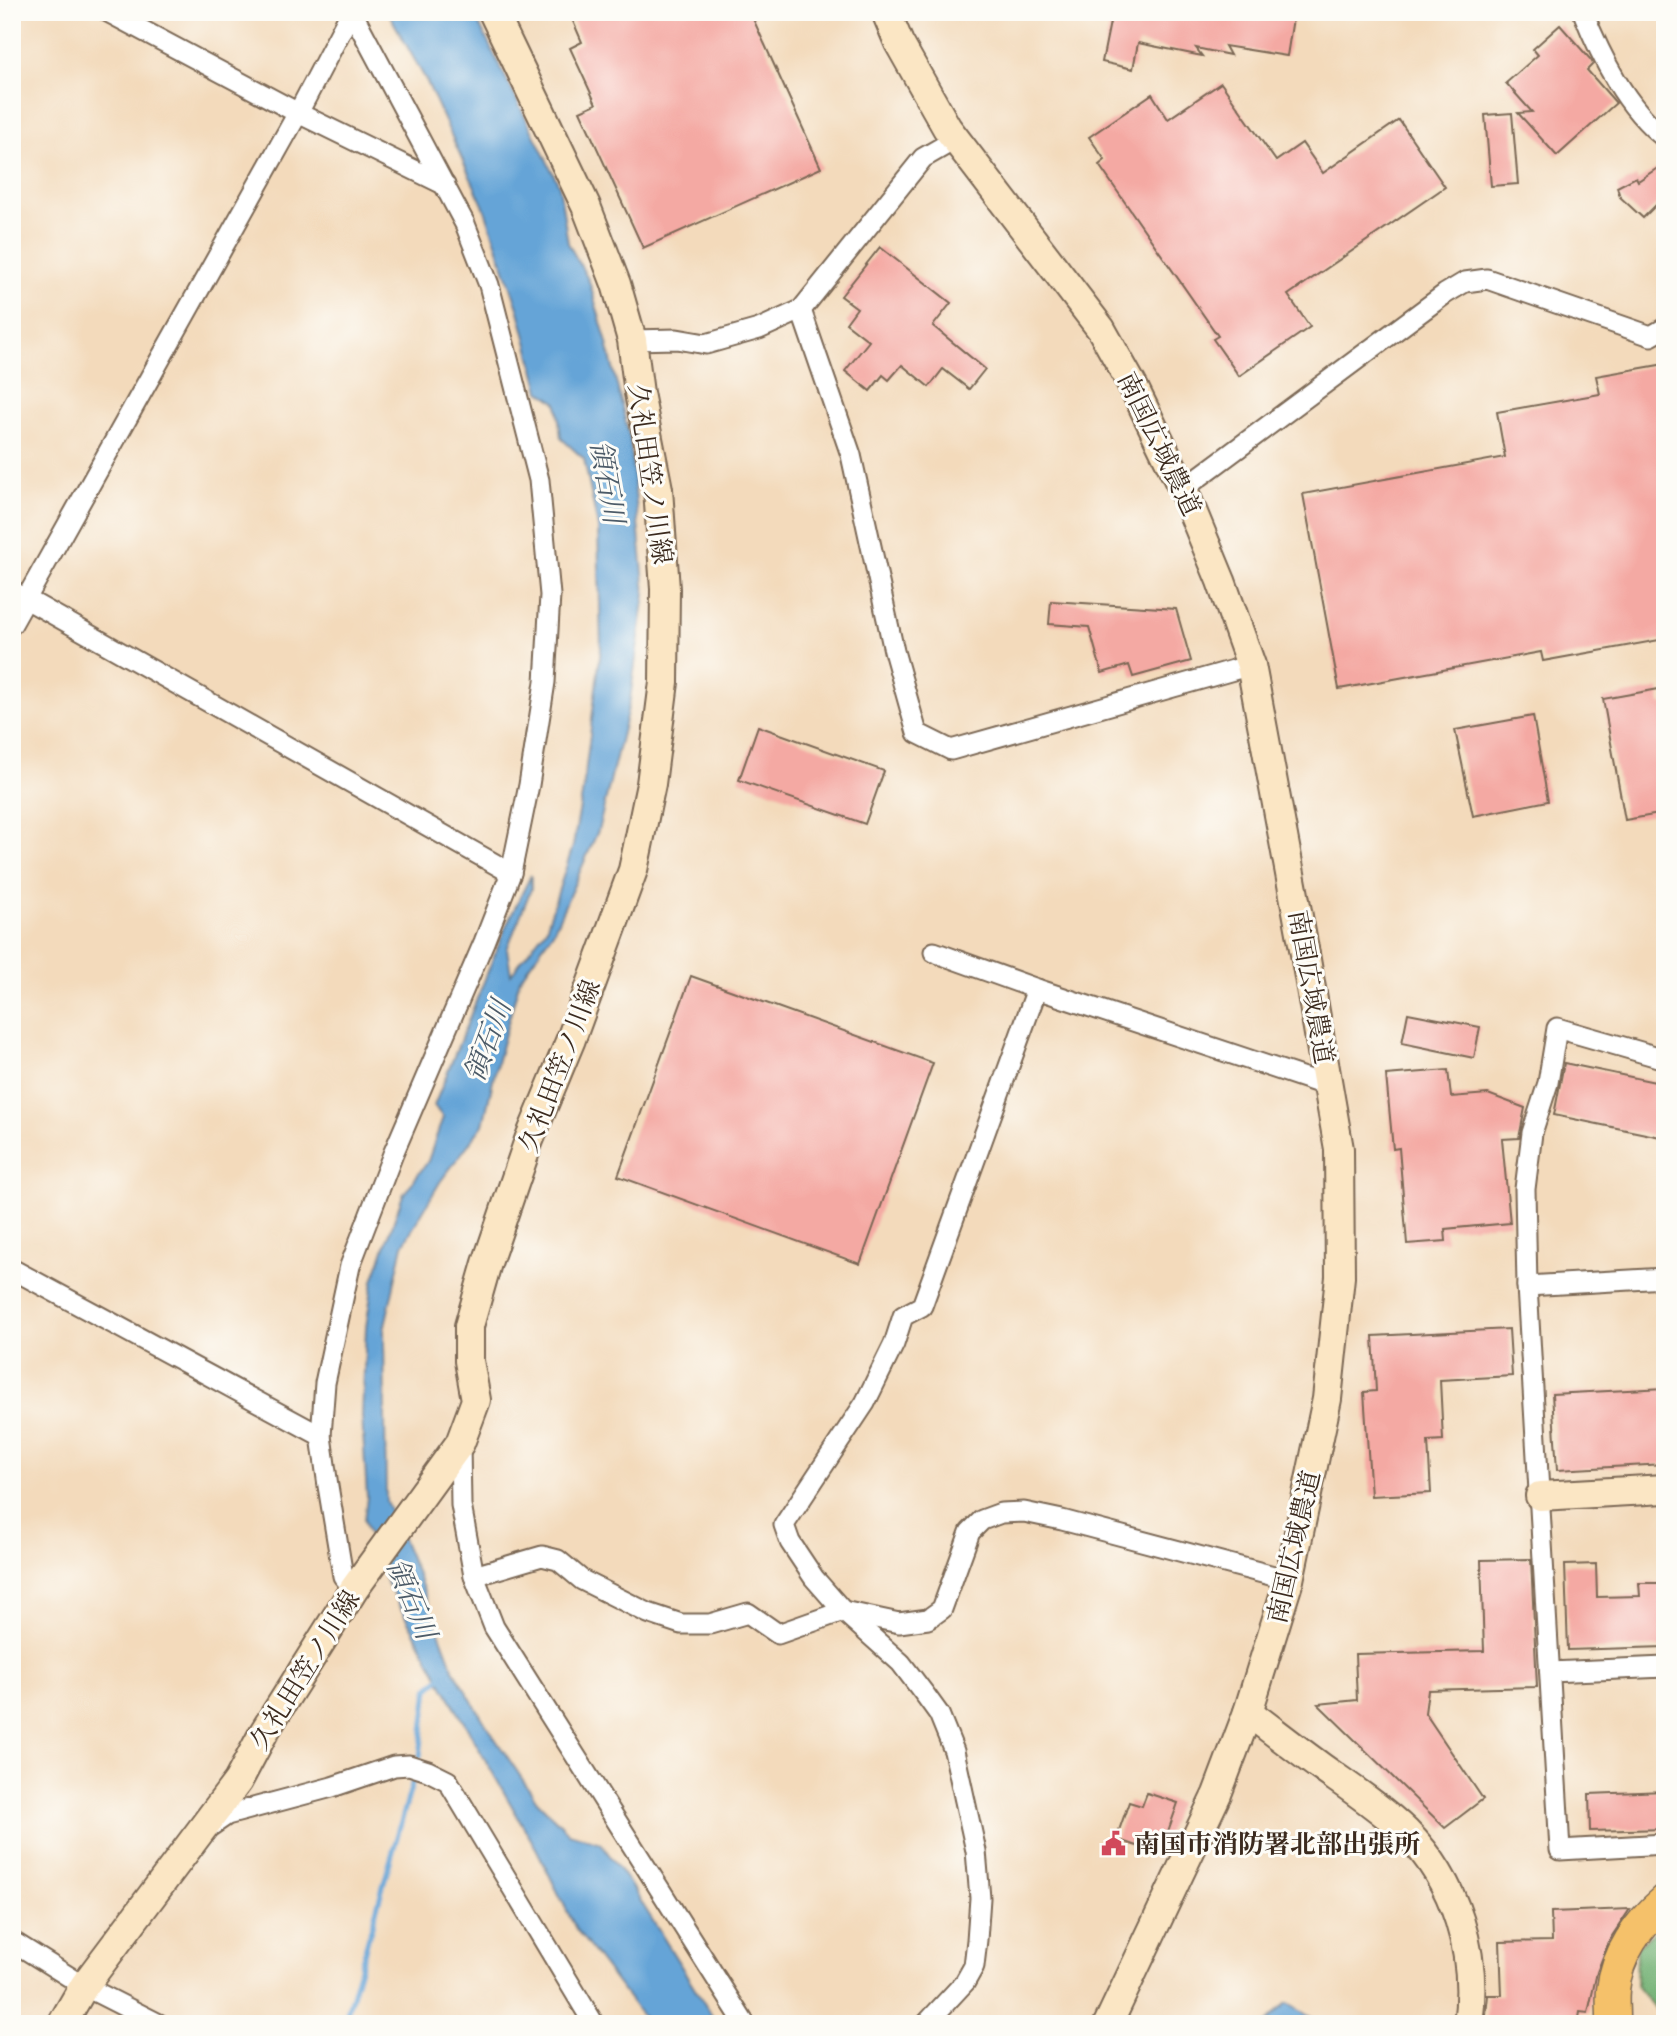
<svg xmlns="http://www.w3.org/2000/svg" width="1677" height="2036" viewBox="0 0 1677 2036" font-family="Cardo,'Noto Serif JP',serif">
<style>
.forest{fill:#71b072;stroke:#566d48;stroke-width:2}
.water{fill:#65a4d7;stroke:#50677a;stroke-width:2}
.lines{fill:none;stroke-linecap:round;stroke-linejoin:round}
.stream{stroke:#65a4d7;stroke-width:5}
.building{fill:#f4a9a3}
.street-casing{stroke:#7b6855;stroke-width:23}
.secondary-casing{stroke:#7b6855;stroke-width:32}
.primary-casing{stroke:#7b6855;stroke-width:35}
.street{stroke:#fff;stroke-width:19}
.secondary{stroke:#fbe6c4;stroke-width:28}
.primary{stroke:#f5c16b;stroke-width:32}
.labels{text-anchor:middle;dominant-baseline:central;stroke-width:6;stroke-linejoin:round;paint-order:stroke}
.street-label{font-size:26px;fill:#3b2a1e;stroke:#fdfcf7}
.poi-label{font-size:26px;font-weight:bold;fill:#3b2a1e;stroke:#fdfcf7;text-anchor:start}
.water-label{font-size:28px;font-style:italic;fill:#4c5b68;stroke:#fdfcf7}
</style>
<rect width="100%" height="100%" fill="#fdfcf7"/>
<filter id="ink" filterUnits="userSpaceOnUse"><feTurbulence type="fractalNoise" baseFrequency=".0143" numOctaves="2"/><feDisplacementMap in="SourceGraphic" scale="14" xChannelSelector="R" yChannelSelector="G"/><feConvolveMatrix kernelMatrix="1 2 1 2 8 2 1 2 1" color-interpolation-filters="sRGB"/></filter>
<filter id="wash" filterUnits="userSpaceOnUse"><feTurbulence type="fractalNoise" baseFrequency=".00686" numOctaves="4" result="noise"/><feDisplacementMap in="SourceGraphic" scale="28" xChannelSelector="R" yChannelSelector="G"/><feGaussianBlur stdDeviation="1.57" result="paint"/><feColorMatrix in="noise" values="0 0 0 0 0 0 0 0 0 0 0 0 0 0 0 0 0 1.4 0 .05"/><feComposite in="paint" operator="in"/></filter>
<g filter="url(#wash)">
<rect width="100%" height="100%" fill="#f3dabb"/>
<polygon class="forest" points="1665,1924 1665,2021 1636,1986 1637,1946"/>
<g class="water">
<polygon points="388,12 473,12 559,185 568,243 589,281 607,343 630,440 645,594 630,700 598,831 553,932 520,979 497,1063 483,1125 440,1182 403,1245 384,1330 386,1501 420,1581 454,1671 490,1731 537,1801 569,1833 601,1843 635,1892 717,2024 648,2024 576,1929 537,1850 446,1691 384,1577 364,1520 367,1497 362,1416 366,1327 373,1281 403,1195 428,1161 443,1117 434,1106 507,924 531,875 531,889 507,949 511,974 546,929 573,846 583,790 601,648 598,527 584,459 561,438 557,403 540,391 519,311 484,207 427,82"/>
<polygon points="1287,2003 1322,2024 1265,2024"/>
</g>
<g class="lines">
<g class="stream">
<polyline points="420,1756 428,1689 443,1675"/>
<polyline points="344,2024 414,1777"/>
</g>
</g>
<g id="blocks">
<g class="building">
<polygon points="569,12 750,12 821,168 643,248 580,111 596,104 570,48 582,42"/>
<polygon points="1112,12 1294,12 1287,56 1225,46 1230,55 1196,48 1202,56 1138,43 1133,69 1102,62"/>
<polygon points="1560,25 1591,60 1593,64 1587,70 1616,103 1557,156 1518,113 1532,112 1506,83 1538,55 1533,49"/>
<polygon points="1221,83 1276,161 1302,143 1323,173 1399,120 1445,187 1288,295 1310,327 1239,376 1213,339 1218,336 1099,165 1105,160 1089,137 1152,94 1168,119"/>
<polygon points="1512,113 1518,184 1491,186 1485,115"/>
<polygon points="1665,163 1665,196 1643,218 1620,197 1617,187 1636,177 1638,181"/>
<polygon points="880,247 951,303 933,326 985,369 969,389 943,369 929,387 902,365 889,380 883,375 870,391 845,371 869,341 846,323 857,308 841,296"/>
<polygon points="1665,364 1665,639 1543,661 1541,652 1339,689 1303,494 1505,457 1497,412 1600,394 1596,376"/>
<polygon points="1051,601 1176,609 1191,661 1133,677 1129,665 1102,673 1089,627 1049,624"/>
<polygon points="1659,689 1661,704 1665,704 1665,813 1625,820 1603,699"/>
<polygon points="1533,716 1548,801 1473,816 1455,730"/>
<polygon points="758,726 884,771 865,824 739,780"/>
<polygon points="691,976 933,1063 860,1264 618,1176"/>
<polygon points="1408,1013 1480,1027 1474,1058 1402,1043"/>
<polygon points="1564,1063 1665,1084 1665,1138 1554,1115"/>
<polygon points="1448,1070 1451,1097 1488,1094 1525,1108 1519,1138 1502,1139 1510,1223 1445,1229 1446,1241 1407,1244 1399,1148 1393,1149 1386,1075"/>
<polygon points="1509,1329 1512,1376 1440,1380 1443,1440 1428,1441 1431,1493 1371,1496 1364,1392 1376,1391 1373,1336"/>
<polygon points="1665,1388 1665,1464 1557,1470 1552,1394"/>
<polygon points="1531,1559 1537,1687 1428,1690 1425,1713 1483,1799 1445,1828 1318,1704 1357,1700 1355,1654 1484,1651 1481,1560"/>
<polygon points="1596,1564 1597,1597 1640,1596 1639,1583 1665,1583 1665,1647 1568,1650 1565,1565"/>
<polygon points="1665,1791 1665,1829 1590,1831 1589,1794"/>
<polygon points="1147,1793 1178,1803 1160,1854 1116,1839 1129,1802 1142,1806"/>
<polygon points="1630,1909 1610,1939 1597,1972 1588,2013 1580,2012 1578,2024 1485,2024 1488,1995 1502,1995 1500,1942 1552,1941 1551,1912"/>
</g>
</g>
</g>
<g filter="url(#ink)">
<use href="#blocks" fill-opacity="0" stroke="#7b6855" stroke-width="2"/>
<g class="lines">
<defs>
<g id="street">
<polyline points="108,12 298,113 445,185"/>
<polyline points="352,12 465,224 489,285 539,480 550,595 545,682 529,785 511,873 484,942 393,1154 350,1266 325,1383 321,1436 328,1486 343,1576 354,1589"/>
<path d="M1583,12C1601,57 1626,108 1665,138"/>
<polyline points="801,310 923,158 956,139"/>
<polyline points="632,340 677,339 706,344 759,329 801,310 851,455 894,651 917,733 951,750 1251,665"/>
<polyline points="1183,489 1445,294 1465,282 1487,279 1651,336 1665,328"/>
<polyline points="12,591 511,873"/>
<polyline points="12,624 298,113 351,12"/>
<polyline points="934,952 1037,989 1328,1086"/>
<polyline points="1665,1059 1557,1028 1548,1083 1532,1133 1525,1189 1527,1286 1560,1850 1665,1844"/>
<polyline points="12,1269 321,1436"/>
<polyline points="1527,1286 1665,1278"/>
<polyline points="460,1443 461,1505 474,1576 494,1627 745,2024"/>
<polyline points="474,1576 542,1556 558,1560 582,1580 648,1613 681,1624 710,1624 748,1613 778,1634 843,1611 899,1623 928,1619 942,1609 970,1532 982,1520 1001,1513 1024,1512 1062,1520 1289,1580"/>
<polyline points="1550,1672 1665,1667"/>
<polyline points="211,1826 227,1815 332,1787 394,1766 409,1765 428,1771 448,1781 594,2024"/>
<polyline points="12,1941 84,1986 159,2024"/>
<polyline points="926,2024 965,1982 974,1966 977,1940 980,1898 976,1851 954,1751 939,1714 926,1696 901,1663 843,1611 814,1578 790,1542 784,1525 865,1403 894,1344 903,1316 922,1306 1037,989"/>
</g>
<g id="secondary">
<polyline points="886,12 899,43 947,128 1101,329 1134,388 1183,489 1221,581 1251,665 1305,954 1339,1149 1340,1277 1327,1399 1289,1580 1248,1712 1217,1794 1108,2024"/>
<polyline points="1540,1496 1665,1489"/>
<path d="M1248,1712C1272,1730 1296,1749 1321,1767C1349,1787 1381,1808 1406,1832C1456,1882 1478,1954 1468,2024"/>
<polyline points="62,2024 84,1986 238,1781 264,1732 354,1589 460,1443 476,1400 469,1361 469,1326 487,1263 529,1140 571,1039 633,870 651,784 664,682 665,589 658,489 639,393 632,340 616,284 586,206 493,12"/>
</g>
<path id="primary" d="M1613,2017C1613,2008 1612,1999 1613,1990C1616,1955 1639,1923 1665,1901"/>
</defs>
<use href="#street" class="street-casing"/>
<use href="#secondary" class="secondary-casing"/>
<use href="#primary" class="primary-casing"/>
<use href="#street" class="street"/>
<use href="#secondary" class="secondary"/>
<use href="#primary" class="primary"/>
</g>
</g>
<defs>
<symbol id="civic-bare" viewBox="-9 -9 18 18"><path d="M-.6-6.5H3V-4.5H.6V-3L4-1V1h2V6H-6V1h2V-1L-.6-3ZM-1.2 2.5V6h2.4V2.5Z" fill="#d1495b" stroke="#fdfcf7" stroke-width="2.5" paint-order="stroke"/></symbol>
</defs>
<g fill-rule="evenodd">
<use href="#civic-bare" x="1096" y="1826" width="35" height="35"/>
</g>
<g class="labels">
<g class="street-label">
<text transform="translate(1159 444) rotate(64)">南国広域農道</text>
<text transform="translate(650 474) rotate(82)">久礼田笠ノ川線</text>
<text transform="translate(1311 987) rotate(80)">南国広域農道</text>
<text transform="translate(560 1066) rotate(-69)">久礼田笠ノ川線</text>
<text transform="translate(1294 1547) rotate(-77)">南国広域農道</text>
<text transform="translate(305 1670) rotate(-58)">久礼田笠ノ川線</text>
</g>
<g class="poi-label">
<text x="1134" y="1844">南国市消防署北部出張所</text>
</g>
<g class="water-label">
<text transform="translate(607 482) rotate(80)">領石川</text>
<text transform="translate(488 1041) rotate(-70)">領石川</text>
<text transform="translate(411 1599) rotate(67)">領石川</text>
</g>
</g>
<rect width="1677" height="2036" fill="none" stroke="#fdfcf7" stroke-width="42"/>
</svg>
